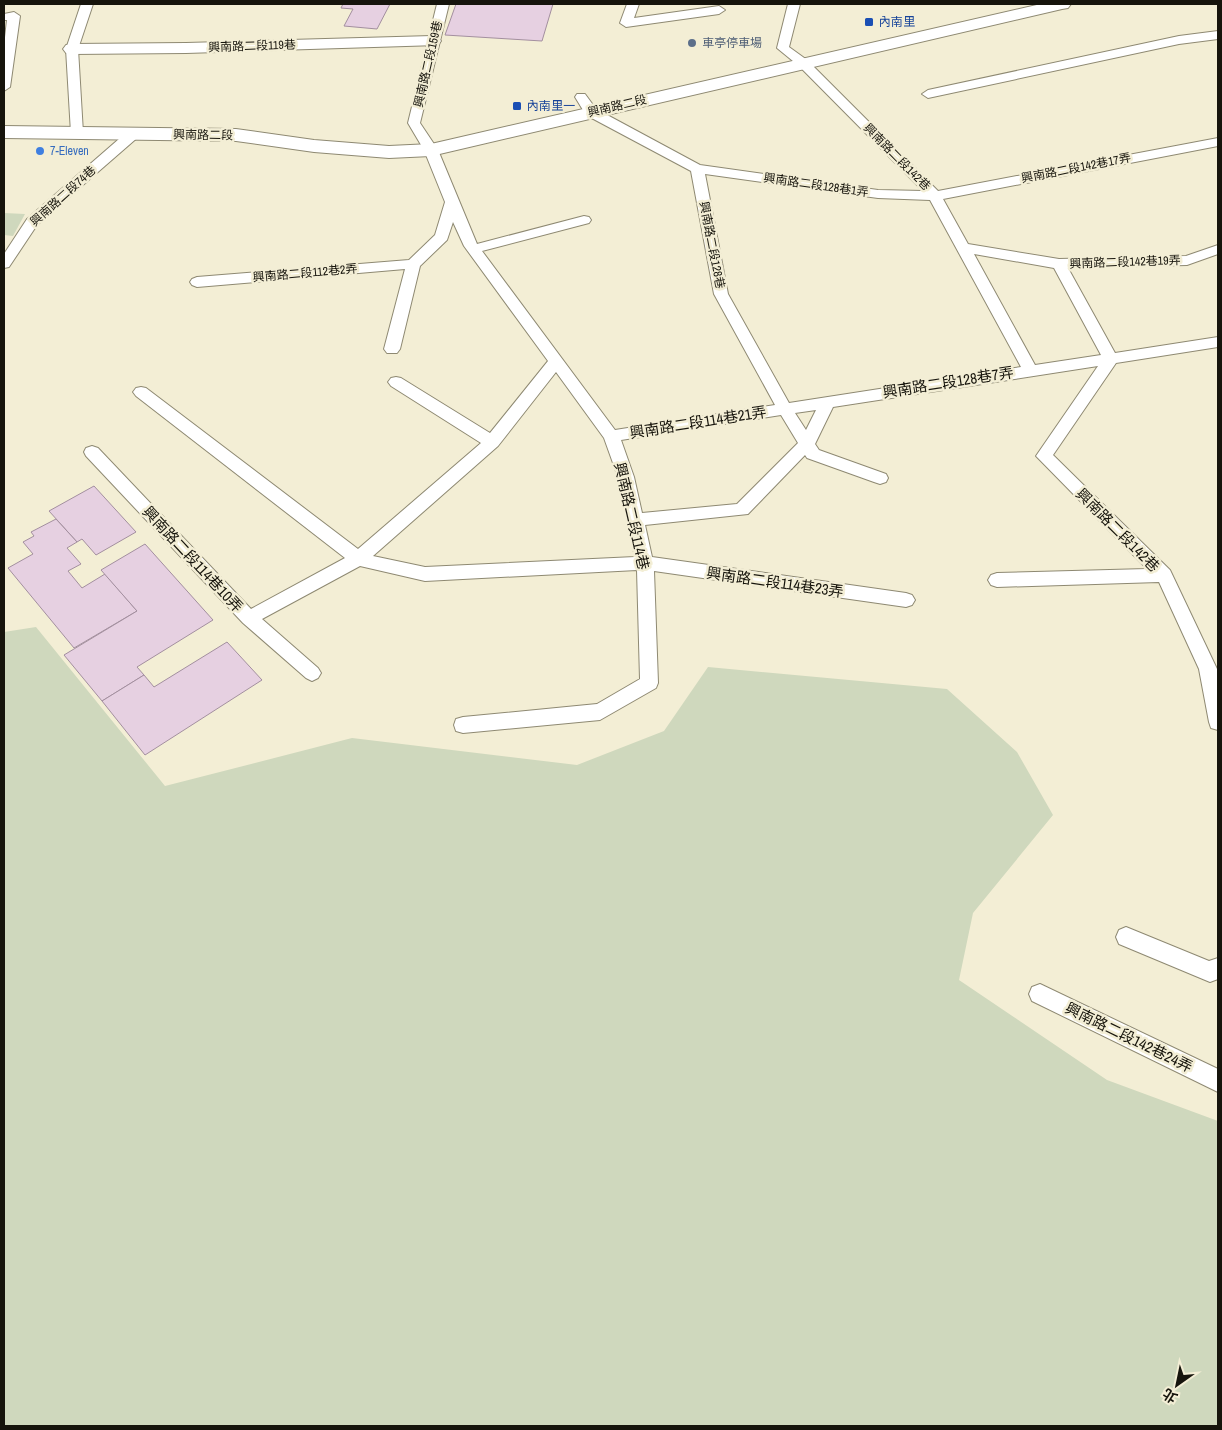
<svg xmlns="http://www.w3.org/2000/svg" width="1222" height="1430" viewBox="0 0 1222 1430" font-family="'Archivo Narrow','Noto Sans TC',sans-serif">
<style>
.green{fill:#cfd8bd}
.building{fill:#e6d0e1;stroke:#a38f9f}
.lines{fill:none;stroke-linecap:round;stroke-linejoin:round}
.lane-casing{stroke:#8e8972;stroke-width:2}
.street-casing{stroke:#8e8972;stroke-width:2}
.secondary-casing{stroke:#8e8972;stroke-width:2}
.lane{fill:#fff;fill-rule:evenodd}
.street{fill:#fff;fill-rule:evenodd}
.secondary{fill:#fff;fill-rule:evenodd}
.transit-dot{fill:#1a4fb4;stroke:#f3eed5;stroke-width:2}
.service-dot{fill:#5c6f8a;stroke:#f3eed5;stroke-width:2}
.shop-dot{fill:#3f7fe0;stroke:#f3eed5;stroke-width:2}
.labels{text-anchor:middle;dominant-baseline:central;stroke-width:5;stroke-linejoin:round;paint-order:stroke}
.far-transit-label{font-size:12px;fill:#164399;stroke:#f3eed5;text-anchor:start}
.far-service-label{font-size:12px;fill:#4e5e75;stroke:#f3eed5;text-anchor:start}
.far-street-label{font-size:12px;fill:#16140c;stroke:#f3eed5}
.far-shop-label{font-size:12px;fill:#366cbe;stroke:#f3eed5;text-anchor:start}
.street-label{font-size:15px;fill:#16140c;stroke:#f3eed5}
</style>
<rect width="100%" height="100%" fill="#f3eed5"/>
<g class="green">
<polygon points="4,213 25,214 13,236 4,235"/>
<polygon points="36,627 165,786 352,738 577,765 664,731 708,667 947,689 1017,752 1053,815 973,913 959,980 1107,1080 1218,1121 1218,1426 4,1426 4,632"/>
</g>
<g class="building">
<polygon points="343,4 390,4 377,29 344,26 353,9 341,8"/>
<polygon points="456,4 553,4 542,41 445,35"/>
<polygon points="94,486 136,532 96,555 82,539 77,542 49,511"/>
<polygon points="56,519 77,542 67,548 81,564 68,571 82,588 105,574 137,611 74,648 8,568 33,554 23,542 34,536 31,532"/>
<polygon points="145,544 213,620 137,667 144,675 102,701 64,655 137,611 101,570"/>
<polygon points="227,642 262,680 145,755 102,701 144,675 154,687"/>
</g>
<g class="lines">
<defs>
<g id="lane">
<polygon points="81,4 93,4 78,49 83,133 77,137 71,133 66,49"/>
<path d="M437,4H449L420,123L438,150L477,244L584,216L589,217L591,220L589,223L482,251L615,430L775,405L714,294L691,171L586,115L575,97L577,94H585L596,109L700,165L878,190L923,191L799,66L777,48L788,4H800L789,47L807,60L938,191L1218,138V146L943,199L968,244L1059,259L1186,256L1218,245V254L1187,265L1068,268L1115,353L1218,337V347L1116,363L1053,455L1170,570L1217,669L1218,730L1211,728L1209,722L1199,669L1159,582L997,587L991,585L988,580L991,575L997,573L1147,569L1036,456L1098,366L833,407L815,444L819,450L886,474L888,478L886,482L880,484L874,482L807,458L805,455L748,514L645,525L652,557L906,593L912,595L915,600L912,605L906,607L654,571L658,683L656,688L600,720L463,733L456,731L454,725L456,719L463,717L597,704L640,679L637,570L425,581L360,566L262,619L318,668L321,673L318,678L312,681L306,678L243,623L86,456L84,452L86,448L92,446L98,448L251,609L345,558L136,396L133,392L136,388L141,387L146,388L358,549L481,443L391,386L388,382L391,378L396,377L401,378L490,433L548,361L464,246L453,222L447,240L420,266L400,349L397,353H387L384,349L405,269L197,287L192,285L190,282L192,279L197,277L409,260L435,235L445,202L424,150L408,123ZM705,174L878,198L930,200L1021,367L789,403L728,294ZM974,254L1054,268L1101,355L1035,365ZM556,372L604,438L618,477L635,557L425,567L373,556L498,446ZM816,410L806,430L795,413ZM781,415L798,443L737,504L642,513L634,477L621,440Z"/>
<polygon points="627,4 639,4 634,18 719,6 725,10 719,14 626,27 620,23"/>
<polygon points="14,12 20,16 10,87 4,91 4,46 7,20 4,20 4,14"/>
<polygon points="1218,31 1218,39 1179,44 928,98 922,94 928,90 1179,36"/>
<polygon points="132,131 137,132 138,135 137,138 37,225 9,267 4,268 4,254 27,219 127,132"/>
<polygon points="1126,927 1209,961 1218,958 1218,979 1210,982 1119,944 1116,937 1119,930"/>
<polygon points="1040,984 1218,1069 1218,1092 1032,1001 1029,994 1032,987"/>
</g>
<polygon id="street" points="432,36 438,37 441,41 438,45 186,53 72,54 66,53 63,49 66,45 72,44 186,43"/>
<polygon id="secondary" points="1041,4 1071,4 1068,8 1062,9 431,156 389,158 314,152 236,141 4,138 4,126 236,129 314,140 389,146 431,144"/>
</defs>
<use href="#lane" class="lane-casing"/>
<use href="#street" class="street-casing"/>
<use href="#secondary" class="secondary-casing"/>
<use href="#lane" class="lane"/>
<use href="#street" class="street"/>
<use href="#secondary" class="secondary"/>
</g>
<g class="transit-dot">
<rect x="864" y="17" width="10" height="10" rx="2.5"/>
<rect x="512" y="101" width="10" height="10" rx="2.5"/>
</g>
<circle class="service-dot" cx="692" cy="43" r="5"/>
<circle class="shop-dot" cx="40" cy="151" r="5"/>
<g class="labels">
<g class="far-transit-label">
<text x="879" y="22">內南里</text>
<text x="527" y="106">內南里一</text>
</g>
<g class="far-service-label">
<text x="702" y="43">車亭停車場</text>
</g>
<g class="far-street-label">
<text transform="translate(252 46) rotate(-2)">興南路二段119巷</text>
<text transform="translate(428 64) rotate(-77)">興南路二段159巷</text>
<text transform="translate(617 106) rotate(-13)">興南路二段</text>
<text transform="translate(203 135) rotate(1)">興南路二段</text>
<text transform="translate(897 157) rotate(45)">興南路二段142巷</text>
<text transform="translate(1076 168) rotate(-11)">興南路二段142巷17弄</text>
<text transform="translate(816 185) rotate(8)">興南路二段128巷1弄</text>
<text transform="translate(63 196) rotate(-42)">興南路二段74巷</text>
<text transform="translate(712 245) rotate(79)">興南路二段128巷</text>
<text transform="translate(1125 262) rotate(-2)">興南路二段142巷19弄</text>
<text transform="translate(305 273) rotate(-5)">興南路二段112巷2弄</text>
</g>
<g class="far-shop-label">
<text x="50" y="151">7-Eleven</text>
</g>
<g class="street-label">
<text transform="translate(948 382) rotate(-9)">興南路二段128巷7弄</text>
<text transform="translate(698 422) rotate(-9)">興南路二段114巷21弄</text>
<text transform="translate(632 516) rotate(77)">興南路二段114巷</text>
<text transform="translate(1118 530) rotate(45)">興南路二段142巷</text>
<text transform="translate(193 559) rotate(47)">興南路二段114巷10弄</text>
<text transform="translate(775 582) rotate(8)">興南路二段114巷23弄</text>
<text transform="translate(1129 1037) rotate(26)">興南路二段142巷24弄</text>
</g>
</g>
<rect width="1222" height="1430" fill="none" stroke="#16140c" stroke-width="10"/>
<g transform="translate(1177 1385) rotate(213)" stroke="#f3eed5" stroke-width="4" paint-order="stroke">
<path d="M0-4L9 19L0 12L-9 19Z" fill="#16140c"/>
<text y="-8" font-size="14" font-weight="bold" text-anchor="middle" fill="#16140c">北</text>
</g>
</svg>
